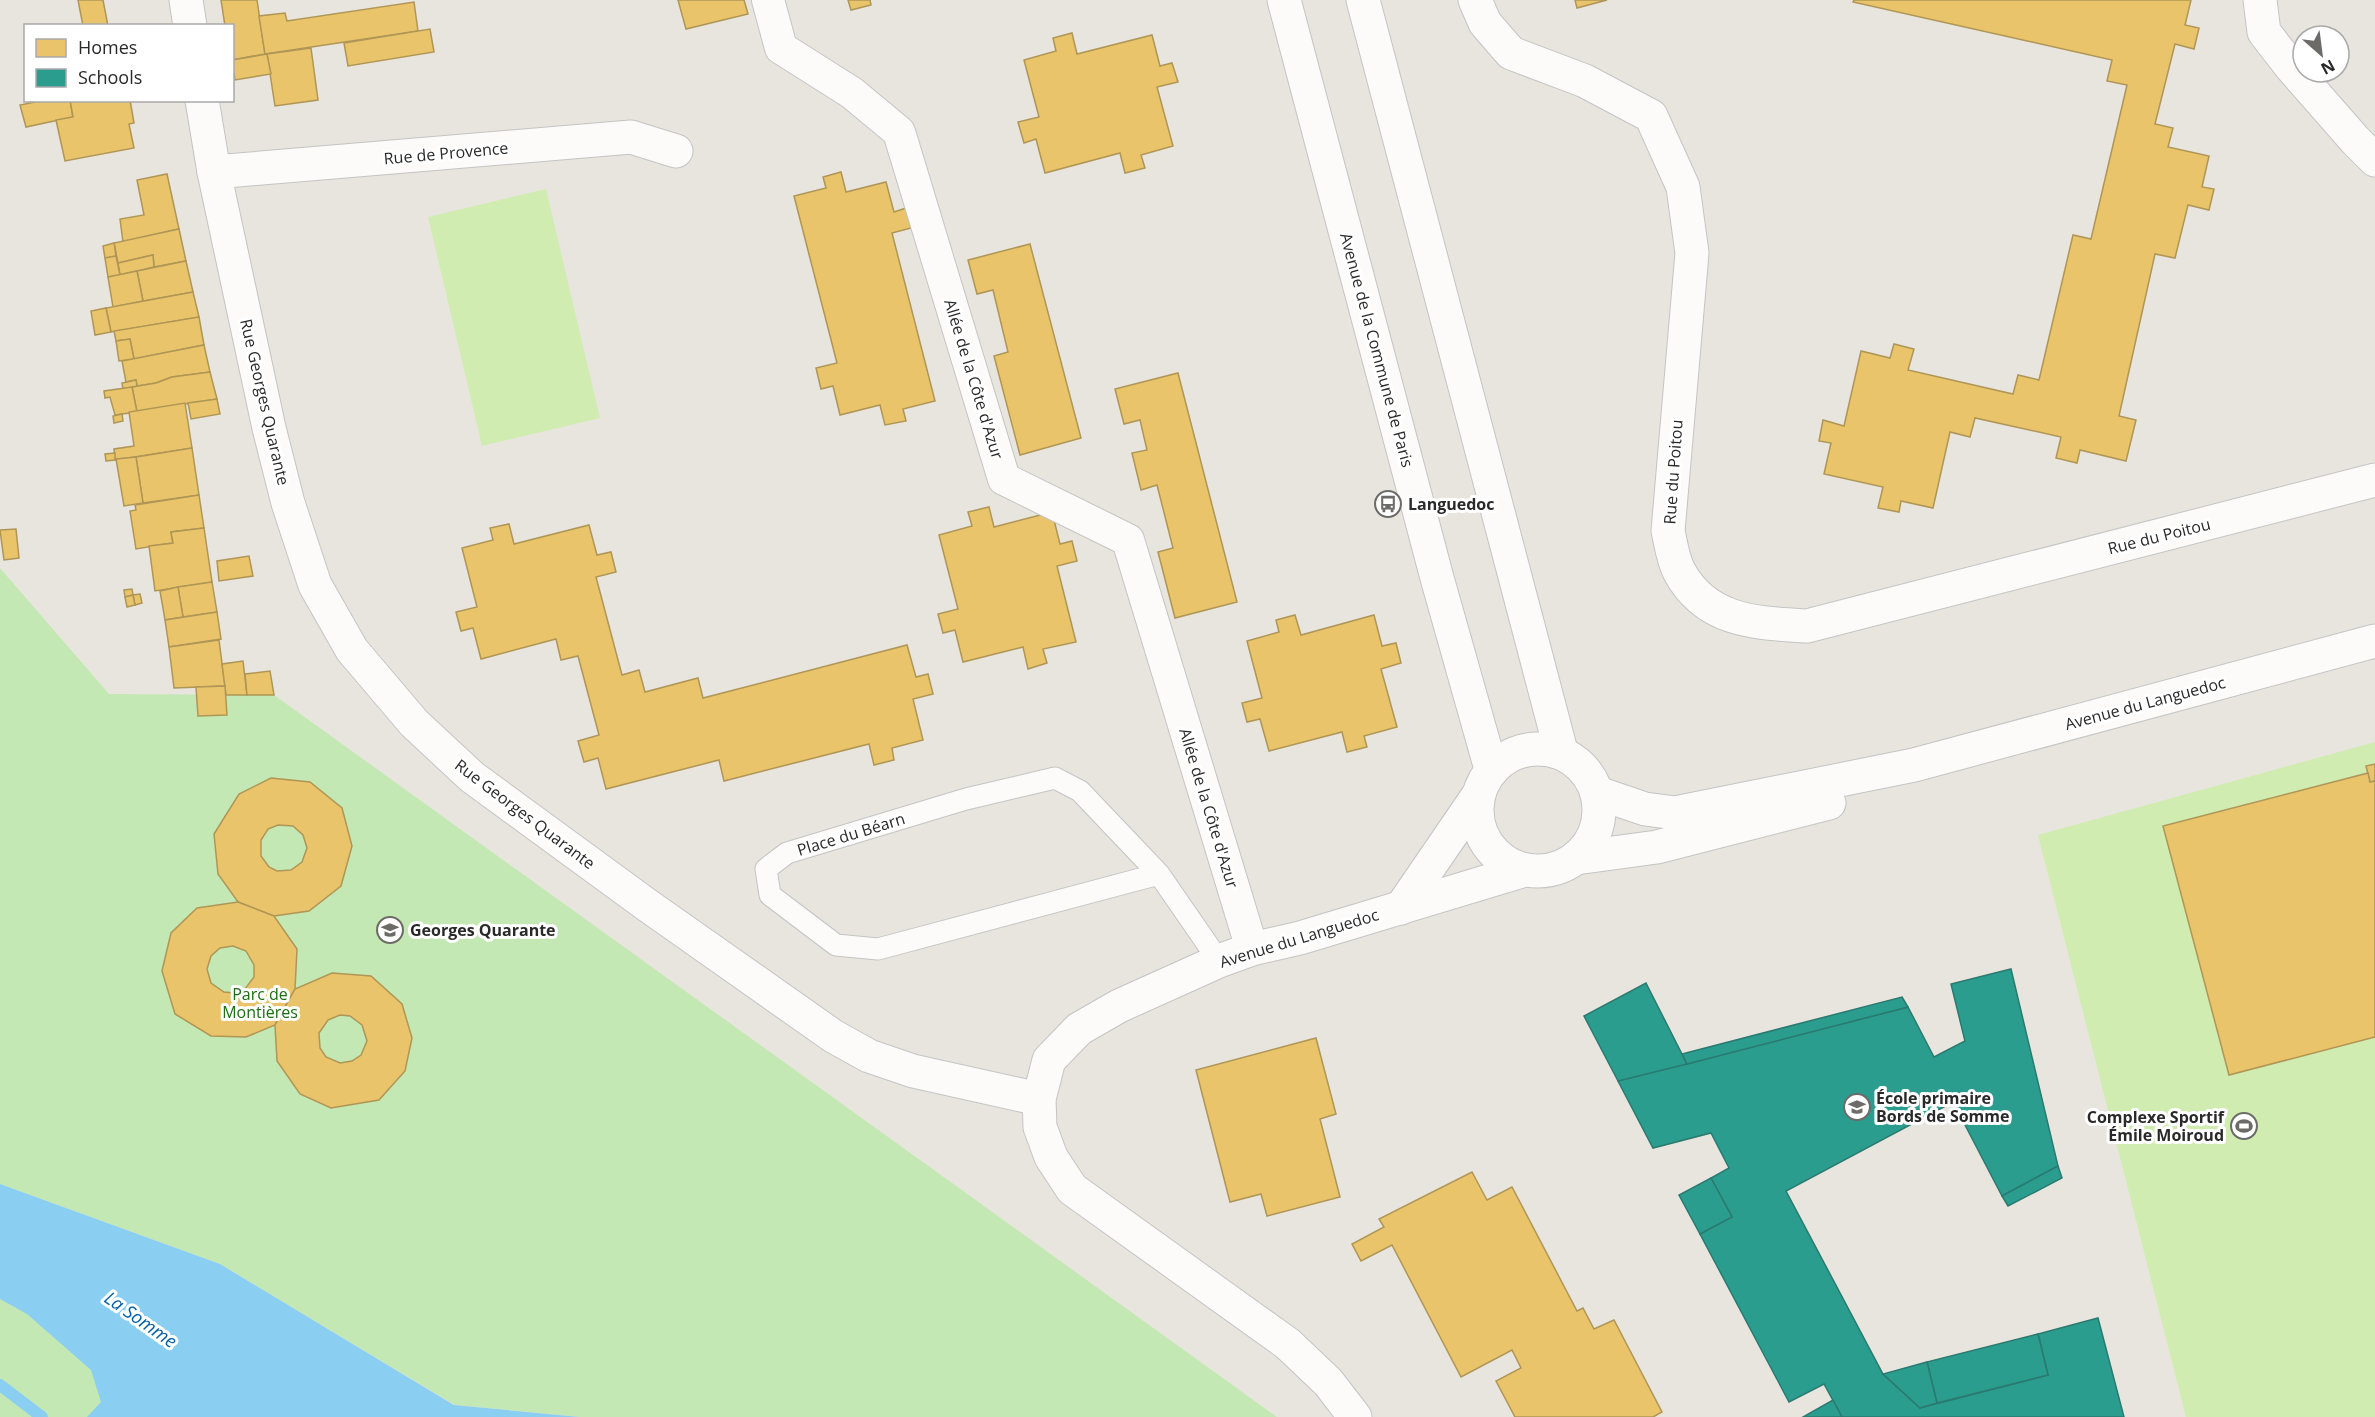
<svg xmlns="http://www.w3.org/2000/svg" width="2375" height="1417" viewBox="0 0 2375 1417" font-family="'Open Sans',sans-serif">
<style>
.green{fill:#c4e8b3}
.pitch{fill:#d0ecb0}
.water{fill:#8acef2}
.homes{fill:#e9c46a;stroke:#af9656;stroke-width:1.5;fill-rule:evenodd}
.schools{fill:#2a9d8f;stroke:#2a7a70;stroke-width:1.5}
.lines{fill:none;stroke-linecap:round;stroke-linejoin:round}
.stream{stroke:#8acef2;stroke-width:12}
.service-casing{stroke:#c5c4c4;stroke-width:23}
.pedestrian-casing{stroke:#c5c4c4;stroke-width:34}
.minor-casing{stroke:#c5c4c4;stroke-width:35}
.tertiary-casing{stroke:#c5c4c4;stroke-width:35}
.service{stroke:#fcfbfa;stroke-width:21}
.pedestrian{stroke:#fcfbfa;stroke-width:32}
.minor{stroke:#fcfbfa;stroke-width:33}
.tertiary{stroke:#fcfbfa;stroke-width:33}
.labels{text-anchor:middle;dominant-baseline:central;stroke-width:6;stroke-linejoin:round;paint-order:stroke}
.street-label{font-size:16px;fill:#292929;stroke:#fff}
.poi-label{font-size:16px;font-weight:bold;fill:#292929;stroke:#fff;text-anchor:start}
.park-label{font-size:16px;fill:#1d6d12;stroke:#fff}
.water-label{font-size:18px;font-style:italic;fill:#005ea6;stroke:#fff}
</style>
<rect width="100%" height="100%" fill="#e8e5de"/>
<g class="green">
<polygon points="0,568 109,694 274,695 1277,1417 580,1417 455,1405 220,1264 0,1184"/>
<polygon points="0,1282 161,1417 0,1417"/>
</g>
<g class="pitch">
<polygon points="546,189 600,418 482,446 428,217"/>
<polygon points="2375,742 2375,1417 2186,1417 2038,835"/>
</g>
<polygon class="water" points="0,1184 220,1264 454,1405 580,1417 87,1417 101,1402 91,1370 27,1314 0,1299"/>
<g class="homes">
<polygon points="78,0 103,0 108,26 83,26"/>
<polygon points="221,0 257,0 265,54 232,60 232,26 225,26"/>
<polygon points="678,0 744,0 748,14 686,29"/>
<polygon points="848,0 870,0 871,5 851,10"/>
<polygon points="1575,0 1607,0 1577,8"/>
<polygon points="1854,0 2191,0 2185,25 2199,28 2194,49 2175,44 2155,124 2173,128 2168,147 2209,156 2202,187 2214,189 2209,210 2188,205 2175,258 2155,254 2119,416 2136,420 2126,461 2080,450 2077,463 2056,458 2061,437 1975,418 1970,437 1950,432 1933,508 1901,501 1899,512 1878,508 1883,487 1824,474 1831,443 1819,441 1823,420 1844,426 1861,351 1890,358 1894,344 1914,349 1908,370 2013,394 2018,375 2039,380 2073,235 2091,239 2127,85 2107,81 2112,60 1853,2"/>
<polygon points="414,2 418,31 265,54 259,16 285,13 287,21"/>
<polygon points="430,29 434,52 348,66 344,43"/>
<polygon points="1072,33 1077,54 1152,35 1160,66 1172,63 1178,82 1157,87 1173,146 1141,155 1145,168 1125,173 1120,153 1045,173 1036,139 1024,143 1018,122 1039,117 1024,60 1056,51 1053,38"/>
<polygon points="311,48 318,100 275,106 267,54"/>
<polygon points="267,54 271,74 235,80 232,60"/>
<polygon points="45,100 70,100 73,117 26,127 20,105"/>
<polygon points="70,100 130,100 134,123 129,124 134,148 65,161 56,120 73,117"/>
<polygon points="841,172 846,192 886,182 894,212 906,208 911,228 892,233 935,401 903,409 906,421 885,425 880,405 840,415 833,386 821,389 816,368 837,363 794,196 826,188 823,177"/>
<polygon points="167,174 179,229 123,242 120,219 144,215 137,180"/>
<polygon points="179,229 186,261 154,267 153,255 118,263 114,243"/>
<polygon points="114,243 116,256 105,258 103,246"/>
<polygon points="1030,244 1081,438 1020,455 994,356 1008,352 993,290 977,294 968,260"/>
<polygon points="153,255 154,267 120,275 118,263"/>
<polygon points="116,256 120,275 108,277 105,258"/>
<polygon points="186,261 193,292 143,301 137,271"/>
<polygon points="137,271 143,301 113,307 108,277"/>
<polygon points="193,292 199,317 111,332 106,308"/>
<polygon points="106,308 111,332 95,335 91,311"/>
<polygon points="199,317 204,345 134,359 130,339 116,341 114,331"/>
<polygon points="130,339 134,359 119,361 116,341"/>
<polygon points="204,345 210,372 172,377 156,383 137,386 136,380 126,382 122,361"/>
<polygon points="210,372 217,399 137,412 132,387 156,383 172,377"/>
<polygon points="1178,373 1237,602 1175,618 1158,552 1173,548 1157,485 1141,490 1132,453 1147,450 1140,420 1124,424 1115,389"/>
<polygon points="136,380 137,386 123,389 122,383"/>
<polygon points="132,387 137,412 115,415 110,397 105,398 104,391"/>
<polygon points="217,399 220,414 191,419 188,403"/>
<polygon points="185,403 192,448 115,460 114,449 134,446 129,412"/>
<polygon points="122,414 123,421 114,423 113,416"/>
<polygon points="192,448 199,495 143,503 136,457"/>
<polygon points="115,453 115,460 106,461 105,454"/>
<polygon points="136,457 143,503 124,506 116,459"/>
<polygon points="199,495 204,528 171,532 173,543 136,549 130,511 136,510 135,505"/>
<polygon points="989,507 994,527 1052,512 1060,544 1072,541 1077,561 1057,566 1076,642 1043,649 1047,663 1028,669 1023,647 963,662 955,630 943,633 938,614 958,609 939,535 972,526 968,512"/>
<polygon points="509,524 514,544 589,525 597,555 611,552 616,572 596,577 622,675 639,670 645,692 698,678 703,698 907,645 916,677 928,674 933,694 913,699 923,740 892,748 894,760 874,765 869,744 724,781 719,760 606,789 598,758 584,762 578,741 599,735 578,656 561,660 556,639 481,659 473,628 461,631 456,612 477,607 462,548 493,540 490,528"/>
<polygon points="204,528 212,582 155,591 149,546 173,543 171,532"/>
<polygon points="16,529 19,558 4,560 0,530"/>
<polygon points="249,556 253,576 219,581 217,561"/>
<polygon points="212,582 217,612 183,617 178,587"/>
<polygon points="178,587 183,617 165,620 160,591"/>
<polygon points="132,589 133,595 125,597 124,590"/>
<polygon points="140,594 142,603 135,605 133,595"/>
<polygon points="133,595 135,605 127,607 125,597"/>
<polygon points="217,612 221,639 169,647 165,620"/>
<polygon points="1295,615 1301,635 1374,615 1382,646 1396,643 1401,663 1381,669 1397,727 1364,736 1367,747 1347,752 1342,732 1269,751 1260,719 1247,722 1242,703 1262,698 1247,641 1279,632 1276,620"/>
<polygon points="219,640 225,686 174,688 169,647"/>
<polygon points="243,661 247,695 226,695 222,664"/>
<polygon points="270,671 274,695 247,695 245,674"/>
<polygon points="225,686 227,715 198,716 196,687"/>
<polygon points="2375,764 2375,781 2370,782 2366,766"/>
<polygon points="2368,773 2370,782 2375,781 2375,1037 2229,1075 2163,826"/>
<path d="M271,778L310,782L342,808L352,846L341,886L309,911L274,916L238,902L218,874L214,834L239,794ZM278,825L293,826L303,835L307,848L302,862L291,870L277,871L269,867L261,856V840L268,829Z"/>
<path d="M238,902L274,916L297,949L295,989L275,1025L246,1037L211,1036L175,1014L162,971L171,933L197,908ZM233,946L246,951L254,965V977L245,989L236,993L224,992L211,983L207,969L211,956L220,948Z"/>
<path d="M332,973L371,976L402,1004L412,1038L405,1071L379,1100L331,1108L300,1094L277,1061L275,1025L295,989ZM340,1015L350,1016L362,1025L367,1041L361,1055L352,1061L340,1063L326,1057L320,1048L319,1033L328,1020Z"/>
<polygon points="1316,1038 1336,1114 1320,1119 1340,1197 1267,1216 1261,1194 1230,1202 1196,1070"/>
<polygon points="1472,1172 1487,1200 1512,1187 1577,1311 1583,1308 1594,1329 1614,1320 1662,1412 1653,1417 1515,1417 1496,1381 1521,1368 1512,1350 1461,1377 1392,1245 1361,1261 1352,1244 1384,1227 1379,1219"/>
</g>
<g class="schools">
<polygon points="2011,969 2058,1166 2002,1196 1953,1102 1786,1191 1883,1374 1920,1408 2048,1375 2038,1334 2098,1318 2124,1417 1842,1417 1824,1384 1789,1402 1700,1234 1732,1217 1711,1178 1729,1168 1711,1133 1653,1148 1618,1081 1908,1007 1934,1057 1965,1041 1951,984"/>
<polygon points="1646,983 1687,1064 1618,1081 1584,1016"/>
<polygon points="1902,997 1908,1007 1687,1064 1682,1054"/>
<polygon points="2058,1166 2062,1178 2008,1206 2002,1196"/>
<polygon points="1711,1178 1732,1217 1700,1234 1679,1195"/>
<polygon points="2038,1334 2048,1375 1937,1403 1927,1362"/>
<polygon points="1927,1362 1937,1403 1920,1408 1883,1374"/>
<polygon points="1833,1400 1842,1417 1803,1417"/>
</g>
<g class="lines">
<polyline class="stream" points="0,1385 42,1417"/>
<defs>
<polyline id="service" points="1159,874 878,949 836,945 770,895 766,869 787,853 966,799 1055,778 1080,791 1159,874 1219,961"/>
<polyline id="pedestrian" points="768,0 781,48 852,93 899,132 1004,479 1128,540 1252,949"/>
<g id="minor">
<polyline points="186,0 190,26"/>
<path d="M1475,0L1485,23L1511,53L1585,81L1651,116L1683,187L1692,253L1668,531C1671,544 1673,560 1679,571C1706,622 1756,623 1807,626L2375,480"/>
<polyline points="2260,0 2264,32 2292,68 2355,140 2375,160"/>
<polyline points="202,100 214,172 269,428 288,503 315,585 352,650 414,723 472,777 647,905 833,1036 869,1056 913,1071 1039,1099"/>
<polyline points="214,172 631,137 676,151"/>
</g>
<g id="tertiary">
<polyline points="1284,0 1437,578 1491,769"/>
<polyline points="1363,0 1561,751"/>
<circle cx="1538" cy="810" r="61"/>
<polyline points="1598,793 1645,809 1675,813 1914,765 2375,641"/>
<polyline points="1576,858 1657,847 1829,803"/>
<polyline points="1401,908 1477,797"/>
<polyline points="1355,1417 1328,1382 1288,1344 1072,1189 1051,1157 1040,1127 1039,1099 1049,1060 1079,1029 1119,1006 1219,961 1252,949 1300,938 1525,870"/>
</g>
</defs>
<use href="#service" class="service-casing"/>
<use href="#pedestrian" class="pedestrian-casing"/>
<use href="#minor" class="minor-casing"/>
<use href="#tertiary" class="tertiary-casing"/>
<use href="#service" class="service"/>
<use href="#pedestrian" class="pedestrian"/>
<use href="#minor" class="minor"/>
<use href="#tertiary" class="tertiary"/>
</g>
<defs>
<symbol id="bus-ring" viewBox="-11 -11 22 22"><circle r="9.5" fill="#fff" stroke="#6c6b68" stroke-width="1.5"/><path d="M-5-6H5V4H4V6H2V4H-2V6H-4V4H-5ZM-3.5-4V0h7V-4ZM-3.5 1.2v1.5H-2V1.2ZM2 1.2v1.5H3.5V1.2Z" fill="#6c6b68"/></symbol>
<symbol id="school-ring" viewBox="-11 -11 22 22"><circle r="9.5" fill="#fff" stroke="#6c6b68" stroke-width="1.5"/><path d="M0-5L7-2L0 1L-7-2ZM-4 1L0 2.5L4 1V4Q0 6-4 4Z" fill="#6c6b68"/></symbol>
<symbol id="stadium-ring" viewBox="-11 -11 22 22"><circle r="9.5" fill="#fff" stroke="#6c6b68" stroke-width="1.5"/><path d="M0-5a6.5 5 0 1 0 0 10a6.5 5 0 1 0 0-10ZM-3.5-1.8h7v3.6h-7Z" fill="#6c6b68"/></symbol>
</defs>
<g fill-rule="evenodd">
<use href="#bus-ring" x="1373" y="489" width="30" height="30"/>
<use href="#school-ring" x="375" y="915" width="30" height="30"/>
<use href="#school-ring" x="1842" y="1092" width="30" height="30"/>
<use href="#stadium-ring" x="2229" y="1111" width="30" height="30"/>
</g>
<g class="labels">
<g class="street-label">
<text transform="translate(446 153) rotate(-5)">Rue de Provence</text>
<text transform="translate(1377 350) rotate(75)">Avenue de la Commune de Paris</text>
<text transform="translate(974 379) rotate(73)">Allée de la Côte d'Azur</text>
<text transform="translate(265 402) rotate(77)">Rue Georges Quarante</text>
<text transform="translate(1673 472) rotate(-86)">Rue du Poitou</text>
<text transform="translate(2159 536) rotate(-14)">Rue du Poitou</text>
<text transform="translate(2145 703) rotate(-15)">Avenue du Languedoc</text>
<text transform="translate(1209 808) rotate(73)">Allée de la Côte d'Azur</text>
<text transform="translate(525 814) rotate(37)">Rue Georges Quarante</text>
<text transform="translate(851 834) rotate(-17)">Place du Béarn</text>
<text transform="translate(1299 938) rotate(-17)">Avenue du Languedoc</text>
</g>
<g class="poi-label">
<text x="1408" y="504">Languedoc</text>
<text x="410" y="930">Georges Quarante</text>
<text x="1876" y="1098">École primaire<tspan x="1876" dy="18">Bords de Somme</tspan></text>
<text x="2224" y="1117" text-anchor="end">Complexe Sportif<tspan x="2224" dy="18">Émile Moiroud</tspan></text>
</g>
<g class="park-label">
<text x="260" y="994">Parc de<tspan x="260" dy="18">Montières</tspan></text>
</g>
<g class="water-label">
<text transform="translate(141 1319) rotate(35)">La Somme</text>
</g>
</g>
<rect x="24" y="24" width="210" height="78" fill="#ffffff" stroke="#a9a9a9" stroke-width="1.5"/>
<rect x="36" y="39" width="30" height="18" fill="#e9c46a" stroke="#a9a9a9" stroke-width="1.5"/>
<text x="78" y="54" font-size="18" fill="#292929">Homes</text>
<rect x="36" y="69" width="30" height="18" fill="#2a9d8f" stroke="#a9a9a9" stroke-width="1.5"/>
<text x="78" y="84" font-size="18" fill="#292929">Schools</text>
<g transform="translate(2321 54) rotate(152)"><circle r="28" fill="#ffffff" stroke="#a9a9a9" stroke-width="1.5"/>
<path d="M0-4.5L10 22L0 15L-10 22Z" fill="#6c6b68"/>
<text y="-9" font-size="16" font-weight="bold" text-anchor="middle" fill="#292929">N</text>
</g>
</svg>
